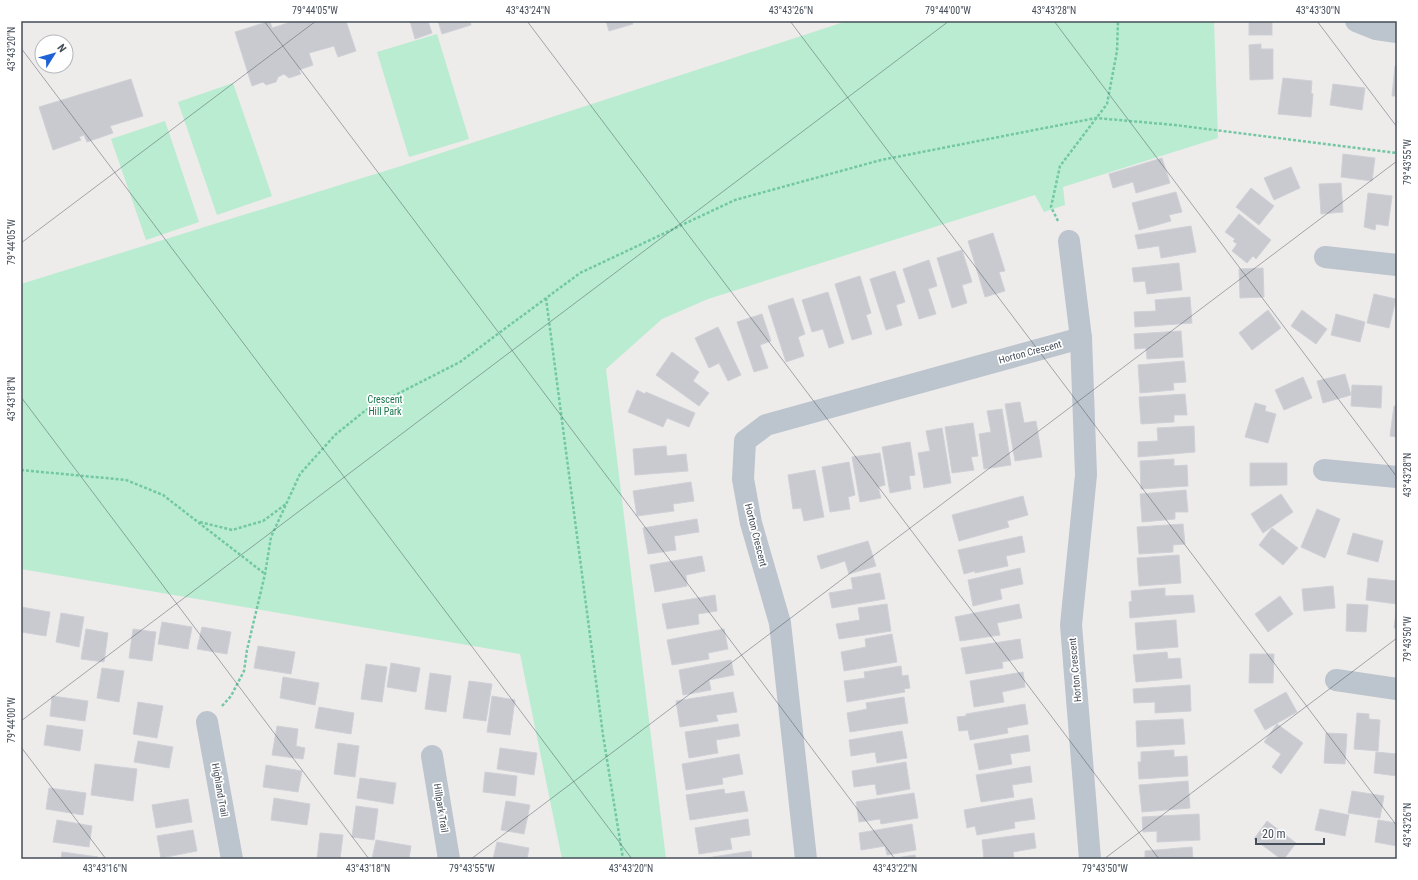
<svg xmlns="http://www.w3.org/2000/svg" width="1418" height="880" viewBox="0 0 1418 880" font-family="'Roboto Condensed',sans-serif">
<style>
.green{fill:#b9ecd0}
.building{fill:#c8cad0;stroke:#cfd1d7}
.lines{fill:none;stroke-linecap:round;stroke-linejoin:round}
.path{stroke:#73c8a4;stroke-width:2.5;stroke-dasharray:3 2;stroke-linecap:butt}
.minor{stroke:#bcc4cd;stroke-width:22}
.ticks{fill:none;stroke:#444d58;stroke-width:1;stroke-opacity:0.45}
.labels{text-anchor:middle;dominant-baseline:central;stroke-width:3.5;stroke-linejoin:round;paint-order:stroke}
.street-label{font-size:10px;fill:#444d58;stroke:#fff}
.park-label{font-size:10px;fill:#19754d;stroke:#fff}
.neatline{fill:none;stroke:#444d58;stroke-width:1.5}
.ticks-label{font-size:10px;text-anchor:middle;fill:#444d58}
</style>
<rect width="100%" height="100%" fill="#eeebeb"/>
<g class="green">
<polygon points="847,21 1214,21 1218,138 1063,187 1065,205 1044,212 1035,195 708,299 662,319 606,369 666,859 562,859 520,654 21,569 21,284 401,166"/>
<polygon points="437,34 469,139 409,157 377,52"/>
<polygon points="233,83 272,196 217,215 178,102"/>
<polygon points="165,121 199,222 146,240 111,139"/>
</g>
<g class="building">
<polygon points="270,21 272,28 294,21 346,21 356,51 338,57 334,46 309,53 313,65 299,70 301,74 289,78 284,74 278,77 276,82 266,85 263,82 252,86 235,32"/>
<polygon points="410,21 428,21 432,33 415,39"/>
<polygon points="438,21 470,21 471,25 442,34"/>
<polygon points="606,21 632,21 633,24 609,31"/>
<rect x="1249" y="21" width="23" height="14"/>
<polygon points="1261,44 1261,49 1273,49 1273,79 1250,80 1249,45"/>
<polygon points="1395,66 1397,66 1397,96 1392,96"/>
<polygon points="1283,78 1312,81 1311,93 1313,94 1311,117 1278,114"/>
<polygon points="131,79 143,116 110,126 113,133 87,142 84,135 79,137 81,140 53,150 39,107"/>
<polygon points="1333,84 1365,88 1362,110 1330,105"/>
<polygon points="1343,154 1375,158 1372,181 1341,177"/>
<polygon points="1162,158 1170,183 1136,193 1133,182 1113,188 1109,174"/>
<polygon points="1291,167 1300,188 1274,200 1264,178"/>
<polygon points="1341,183 1343,212 1321,214 1319,184"/>
<polygon points="1251,188 1274,206 1259,225 1236,207"/>
<polygon points="1176,192 1182,212 1169,215 1171,221 1139,230 1132,203"/>
<polygon points="1368,193 1392,196 1388,226 1376,224 1375,230 1364,227"/>
<polygon points="1239,214 1271,240 1256,259 1253,256 1247,263 1232,251 1237,244 1233,241 1235,239 1225,232"/>
<polygon points="1191,226 1196,252 1161,258 1159,246 1138,249 1135,235"/>
<polygon points="993,233 1005,271 999,272 1005,291 985,297 968,241"/>
<polygon points="962,250 972,282 962,285 967,303 952,308 937,258"/>
<polygon points="929,260 937,286 928,289 936,314 919,319 903,269"/>
<polygon points="1179,263 1182,290 1147,294 1145,281 1134,282 1132,268"/>
<polygon points="1263,268 1264,297 1240,298 1239,269"/>
<polygon points="895,271 905,302 896,305 902,325 886,330 870,279"/>
<polygon points="860,276 871,313 866,315 872,334 852,340 835,284"/>
<polygon points="828,292 844,343 829,348 823,329 812,332 802,300"/>
<polygon points="1374,294 1396,299 1389,328 1367,323"/>
<polygon points="1190,297 1192,323 1135,327 1134,312 1156,311 1155,300"/>
<polygon points="793,298 805,334 798,337 804,356 786,362 768,306"/>
<polygon points="1268,310 1281,328 1252,350 1239,333"/>
<polygon points="1302,310 1327,329 1316,344 1291,326"/>
<polygon points="762,314 771,341 760,345 768,368 754,372 737,322"/>
<polygon points="1336,314 1365,322 1360,342 1331,335"/>
<polygon points="718,327 741,375 728,381 719,363 709,368 695,338"/>
<polygon points="1181,331 1183,357 1147,359 1146,348 1135,349 1134,334"/>
<polygon points="672,352 699,372 693,381 709,393 699,406 656,375"/>
<polygon points="1184,361 1186,382 1173,383 1174,390 1140,393 1138,365"/>
<polygon points="1345,374 1351,395 1323,403 1317,381"/>
<polygon points="1303,377 1312,398 1284,410 1275,390"/>
<polygon points="1352,385 1382,386 1381,408 1351,406"/>
<polygon points="637,390 645,394 646,392 695,413 689,427 667,418 663,427 628,412"/>
<polygon points="1185,394 1187,415 1174,415 1174,422 1141,424 1139,397"/>
<polygon points="1020,402 1024,423 1036,421 1042,457 1015,461 1005,404"/>
<polygon points="1255,403 1266,406 1265,411 1276,414 1268,443 1245,437"/>
<polygon points="1394,406 1397,406 1397,437 1390,436"/>
<polygon points="1002,409 1011,465 984,469 979,434 991,432 987,411"/>
<polygon points="973,423 978,456 971,457 974,470 952,473 945,427"/>
<polygon points="1194,426 1195,452 1138,457 1138,442 1158,441 1157,428"/>
<polygon points="942,428 951,483 924,488 918,453 930,451 926,431"/>
<polygon points="910,442 915,475 909,476 911,489 890,493 882,447"/>
<polygon points="666,446 667,456 686,454 688,471 635,475 633,449"/>
<polygon points="880,453 885,485 878,487 881,498 860,502 852,457"/>
<polygon points="1174,459 1174,466 1187,465 1188,486 1141,489 1140,461"/>
<polygon points="849,462 855,495 848,497 850,509 830,512 822,467"/>
<polygon points="1250,463 1287,463 1287,485 1250,486"/>
<polygon points="815,470 824,517 804,521 801,508 793,509 788,475"/>
<polygon points="691,482 694,501 673,504 674,511 637,516 633,491"/>
<polygon points="1186,490 1188,512 1175,512 1175,519 1142,522 1140,494"/>
<polygon points="1281,494 1293,512 1263,533 1251,514"/>
<polygon points="1023,496 1028,515 1007,521 1009,527 959,541 952,515"/>
<polygon points="1317,509 1340,519 1325,558 1301,547"/>
<polygon points="697,519 699,532 674,536 676,550 648,554 643,528"/>
<polygon points="1183,524 1185,544 1173,545 1173,552 1139,554 1137,527"/>
<polygon points="1272,528 1298,548 1283,565 1259,545"/>
<polygon points="1353,533 1383,541 1378,562 1347,554"/>
<polygon points="1022,536 1025,552 1006,556 1008,566 975,573 975,571 964,574 958,550"/>
<polygon points="868,541 876,566 849,574 845,561 821,569 817,556"/>
<polygon points="1179,555 1181,583 1139,586 1137,558"/>
<polygon points="702,556 705,571 686,575 687,586 655,592 650,565"/>
<polygon points="1020,568 1023,584 1000,589 1002,599 973,606 968,580"/>
<polygon points="880,573 885,599 832,608 829,593 853,589 851,578"/>
<polygon points="1368,578 1397,581 1397,604 1366,600"/>
<polygon points="1333,586 1335,608 1304,611 1302,589"/>
<polygon points="1165,588 1165,596 1193,595 1195,612 1130,618 1129,602 1132,601 1131,591"/>
<polygon points="715,595 717,611 698,614 699,624 667,629 662,604"/>
<polygon points="1280,596 1293,614 1268,632 1255,614"/>
<polygon points="887,604 891,631 839,639 836,624 860,620 858,608"/>
<polygon points="1019,604 1022,618 997,623 1000,635 960,641 955,617"/>
<polygon points="1347,604 1368,605 1366,632 1346,631"/>
<polygon points="1397,605 1397,628 1394,628"/>
<polygon points="21,607 50,612 46,636 21,632"/>
<polygon points="61,613 84,617 79,647 56,642"/>
<polygon points="1176,620 1178,647 1137,650 1135,623"/>
<polygon points="162,622 192,627 188,649 158,644"/>
<polygon points="202,627 231,632 227,654 197,649"/>
<polygon points="86,629 108,633 104,662 81,659"/>
<polygon points="133,629 156,632 152,661 129,658"/>
<polygon points="724,629 728,649 708,653 709,659 672,665 667,640"/>
<polygon points="892,634 897,662 844,671 841,652 866,647 865,639"/>
<polygon points="1020,639 1023,658 1002,662 1003,668 966,674 961,648"/>
<polygon points="258,646 295,652 291,674 254,668"/>
<polygon points="1167,652 1168,659 1180,658 1182,678 1136,682 1133,655"/>
<polygon points="1250,654 1274,654 1273,683 1249,683"/>
<polygon points="731,660 734,675 709,680 711,690 683,695 679,670"/>
<polygon points="391,663 420,668 416,692 387,687"/>
<polygon points="366,664 387,667 382,702 361,699"/>
<polygon points="901,666 902,676 908,675 910,688 904,689 905,692 847,702 844,681 865,678 864,672"/>
<polygon points="102,668 124,671 119,702 97,698"/>
<polygon points="1023,672 1025,687 1002,692 1004,702 974,707 970,681"/>
<polygon points="430,673 451,676 446,712 425,709"/>
<polygon points="283,677 319,683 315,705 280,698"/>
<polygon points="469,681 492,684 486,721 463,718"/>
<polygon points="1190,685 1191,711 1155,713 1155,702 1134,703 1133,689"/>
<polygon points="733,692 737,712 716,715 718,721 680,727 676,701"/>
<polygon points="1286,692 1297,712 1265,730 1254,710"/>
<polygon points="52,696 88,701 85,721 50,716"/>
<polygon points="492,696 515,700 510,735 487,732"/>
<polygon points="904,697 908,723 850,732 847,713 867,709 866,703"/>
<polygon points="138,702 163,706 157,738 133,734"/>
<polygon points="1025,704 1028,724 1007,728 1008,733 970,740 968,730 959,731 957,717 966,716 966,714"/>
<polygon points="319,707 354,713 351,734 315,728"/>
<polygon points="1357,713 1369,714 1369,719 1380,720 1378,751 1354,749"/>
<polygon points="1183,719 1185,744 1137,747 1136,721"/>
<polygon points="738,724 740,736 716,740 718,753 689,758 685,732"/>
<polygon points="1277,724 1303,743 1281,774 1272,767 1281,754 1264,742"/>
<polygon points="47,725 83,730 80,751 44,745"/>
<polygon points="277,726 298,729 296,746 305,748 303,759 272,755"/>
<polygon points="902,731 907,758 877,763 875,752 851,756 849,740"/>
<polygon points="1326,733 1347,734 1345,764 1324,763"/>
<polygon points="1028,735 1030,751 1010,754 1012,764 979,770 974,744"/>
<polygon points="138,741 173,747 169,768 134,762"/>
<polygon points="338,743 359,746 355,777 334,774"/>
<polygon points="500,748 537,753 534,775 497,769"/>
<polygon points="1174,750 1174,757 1187,756 1188,776 1139,779 1138,762 1141,762 1141,752"/>
<polygon points="1376,752 1397,754 1397,776 1374,773"/>
<polygon points="739,754 743,774 722,778 723,784 686,790 682,764"/>
<polygon points="906,762 910,789 877,795 875,784 854,787 852,771"/>
<polygon points="95,764 137,769 133,801 91,795"/>
<polygon points="266,765 302,771 298,792 263,787"/>
<polygon points="1030,766 1032,782 1012,785 1014,797 981,802 976,775"/>
<polygon points="485,772 517,776 515,796 483,792"/>
<polygon points="360,778 396,783 393,804 357,798"/>
<polygon points="1188,781 1190,808 1142,812 1139,785"/>
<polygon points="49,788 86,793 83,815 46,809"/>
<polygon points="724,789 725,794 744,791 748,811 690,820 686,795"/>
<polygon points="1352,791 1384,796 1380,818 1348,813"/>
<polygon points="914,793 918,818 881,824 880,819 859,822 856,802"/>
<polygon points="274,798 310,804 307,825 271,820"/>
<polygon points="1032,798 1035,819 1014,822 1015,828 977,835 975,826 967,828 964,810"/>
<polygon points="188,799 192,822 156,828 152,805"/>
<polygon points="506,801 530,805 524,834 501,830"/>
<polygon points="356,806 378,809 374,840 352,837"/>
<polygon points="1320,809 1349,815 1345,836 1315,830"/>
<polygon points="1199,814 1200,840 1157,842 1157,831 1143,832 1142,817"/>
<polygon points="748,819 750,835 730,838 732,849 699,854 695,828"/>
<polygon points="57,820 92,826 89,847 53,842"/>
<polygon points="1378,820 1397,823 1397,846 1375,842"/>
<polygon points="1267,821 1296,843 1284,859 1281,859 1254,839"/>
<polygon points="912,824 916,850 887,855 885,846 861,850 859,833"/>
<polygon points="193,830 197,851 161,858 157,836"/>
<polygon points="320,833 343,835 340,859 317,859"/>
<polygon points="1034,833 1036,848 1013,852 1014,859 984,859 982,840"/>
<polygon points="376,840 411,846 409,859 372,859"/>
<polygon points="497,842 529,848 527,859 493,859"/>
<polygon points="1192,847 1193,859 1145,859 1145,851"/>
<polygon points="751,851 752,859 700,859"/>
<polygon points="62,852 98,857 98,859 61,859"/>
<polygon points="915,855 916,859 889,859"/>
</g>
<g class="lines">
<g class="path">
<polyline points="1058,221 1051,207 1060,166 1107,104 1117,51 1118,21"/>
<polyline points="546,298 603,735 623,859"/>
<polyline points="21,470 126,480 163,495 265,574"/>
<polyline points="200,522 232,530 263,521 286,504"/>
<polyline points="222,706 231,696 244,671 247,650 265,574 271,537 300,474 335,435 366,410 460,362 580,273 735,200 881,160 1096,118 1175,125 1397,153"/>
</g>
<g class="minor">
<polyline points="1356,21 1376,29 1397,32"/>
<polyline points="1069,241 1081,338 1086,475 1071,625 1090,859"/>
<polyline points="1325,257 1397,265"/>
<polyline points="1324,470 1397,477"/>
<polyline points="1336,680 1397,689"/>
<polyline points="207,722 232,859"/>
<polyline points="432,756 449,859"/>
<polyline points="806,859 780,623 751,523 743,479 745,441 766,425 1081,338"/>
</g>
</g>
<path class="ticks" d="M264,21L895,859M527,21L1159,859M790,21L1397,826M1054,21L1397,477M1317,21L1397,127M21,48L632,859M21,243L316,21M21,397L369,859M21,721L949,21M21,747L106,859M471,859L1397,161M1104,859L1397,638"/>
<g class="labels">
<g class="street-label">
<text transform="translate(1030 352) rotate(-15)">Horton Crescent</text>
<text transform="translate(756 535) rotate(76)">Horton Crescent</text>
<text transform="translate(1075 670) rotate(-95)">Horton Crescent</text>
<text transform="translate(220 790) rotate(80)">Highland Trail</text>
<text transform="translate(441 808) rotate(81)">Hillpark Trail</text>
</g>
<g class="park-label">
<text x="385" y="399">Crescent<tspan x="385" dy="12">Hill Park</tspan></text>
</g>
</g>
<rect width="1418" height="880" fill="none" stroke="#ffffff" stroke-width="44"/>
<g transform="translate(54 54) rotate(53)"><circle r="19" fill="#ffffff" stroke="#b4b8bc"/>
<path d="M0-3L7 15L0 10L-7 15Z" fill="#1e62d5"/>
<text y="-6" font-size="11" font-weight="bold" text-anchor="middle" fill="#444d58">N</text>
</g>
<path d="M1256 838v6h68v-6" fill="none" stroke="#444d58" stroke-width="2"/>
<text x="1262" y="838" font-size="12" fill="#444d58" stroke="#ffffff" stroke-width="3" paint-order="stroke">20 m</text>
<rect x="22" y="22" width="1374" height="836" class="neatline"/>
<g class="ticks-label">
<text x="315" y="14">79°44'05"W</text>
<text x="528" y="14">43°43'24"N</text>
<text x="791" y="14">43°43'26"N</text>
<text x="948" y="14">79°44'00"W</text>
<text x="1054" y="14">43°43'28"N</text>
<text x="1318" y="14">43°43'30"N</text>
<text transform="translate(11 49) rotate(-90)" y="4">43°43'20"N</text>
<text transform="translate(1407 162) rotate(-90)" y="4">79°43'55"W</text>
<text transform="translate(11 242) rotate(-90)" y="4">79°44'05"W</text>
<text transform="translate(11 399) rotate(-90)" y="4">43°43'18"N</text>
<text transform="translate(1407 475) rotate(-90)" y="4">43°43'28"N</text>
<text transform="translate(1407 639) rotate(-90)" y="4">79°43'50"W</text>
<text transform="translate(11 720) rotate(-90)" y="4">79°44'00"W</text>
<text transform="translate(1407 825) rotate(-90)" y="4">43°43'26"N</text>
<text x="105" y="872">43°43'16"N</text>
<text x="368" y="872">43°43'18"N</text>
<text x="472" y="872">79°43'55"W</text>
<text x="631" y="872">43°43'20"N</text>
<text x="895" y="872">43°43'22"N</text>
<text x="1105" y="872">79°43'50"W</text>
</g>
</svg>
